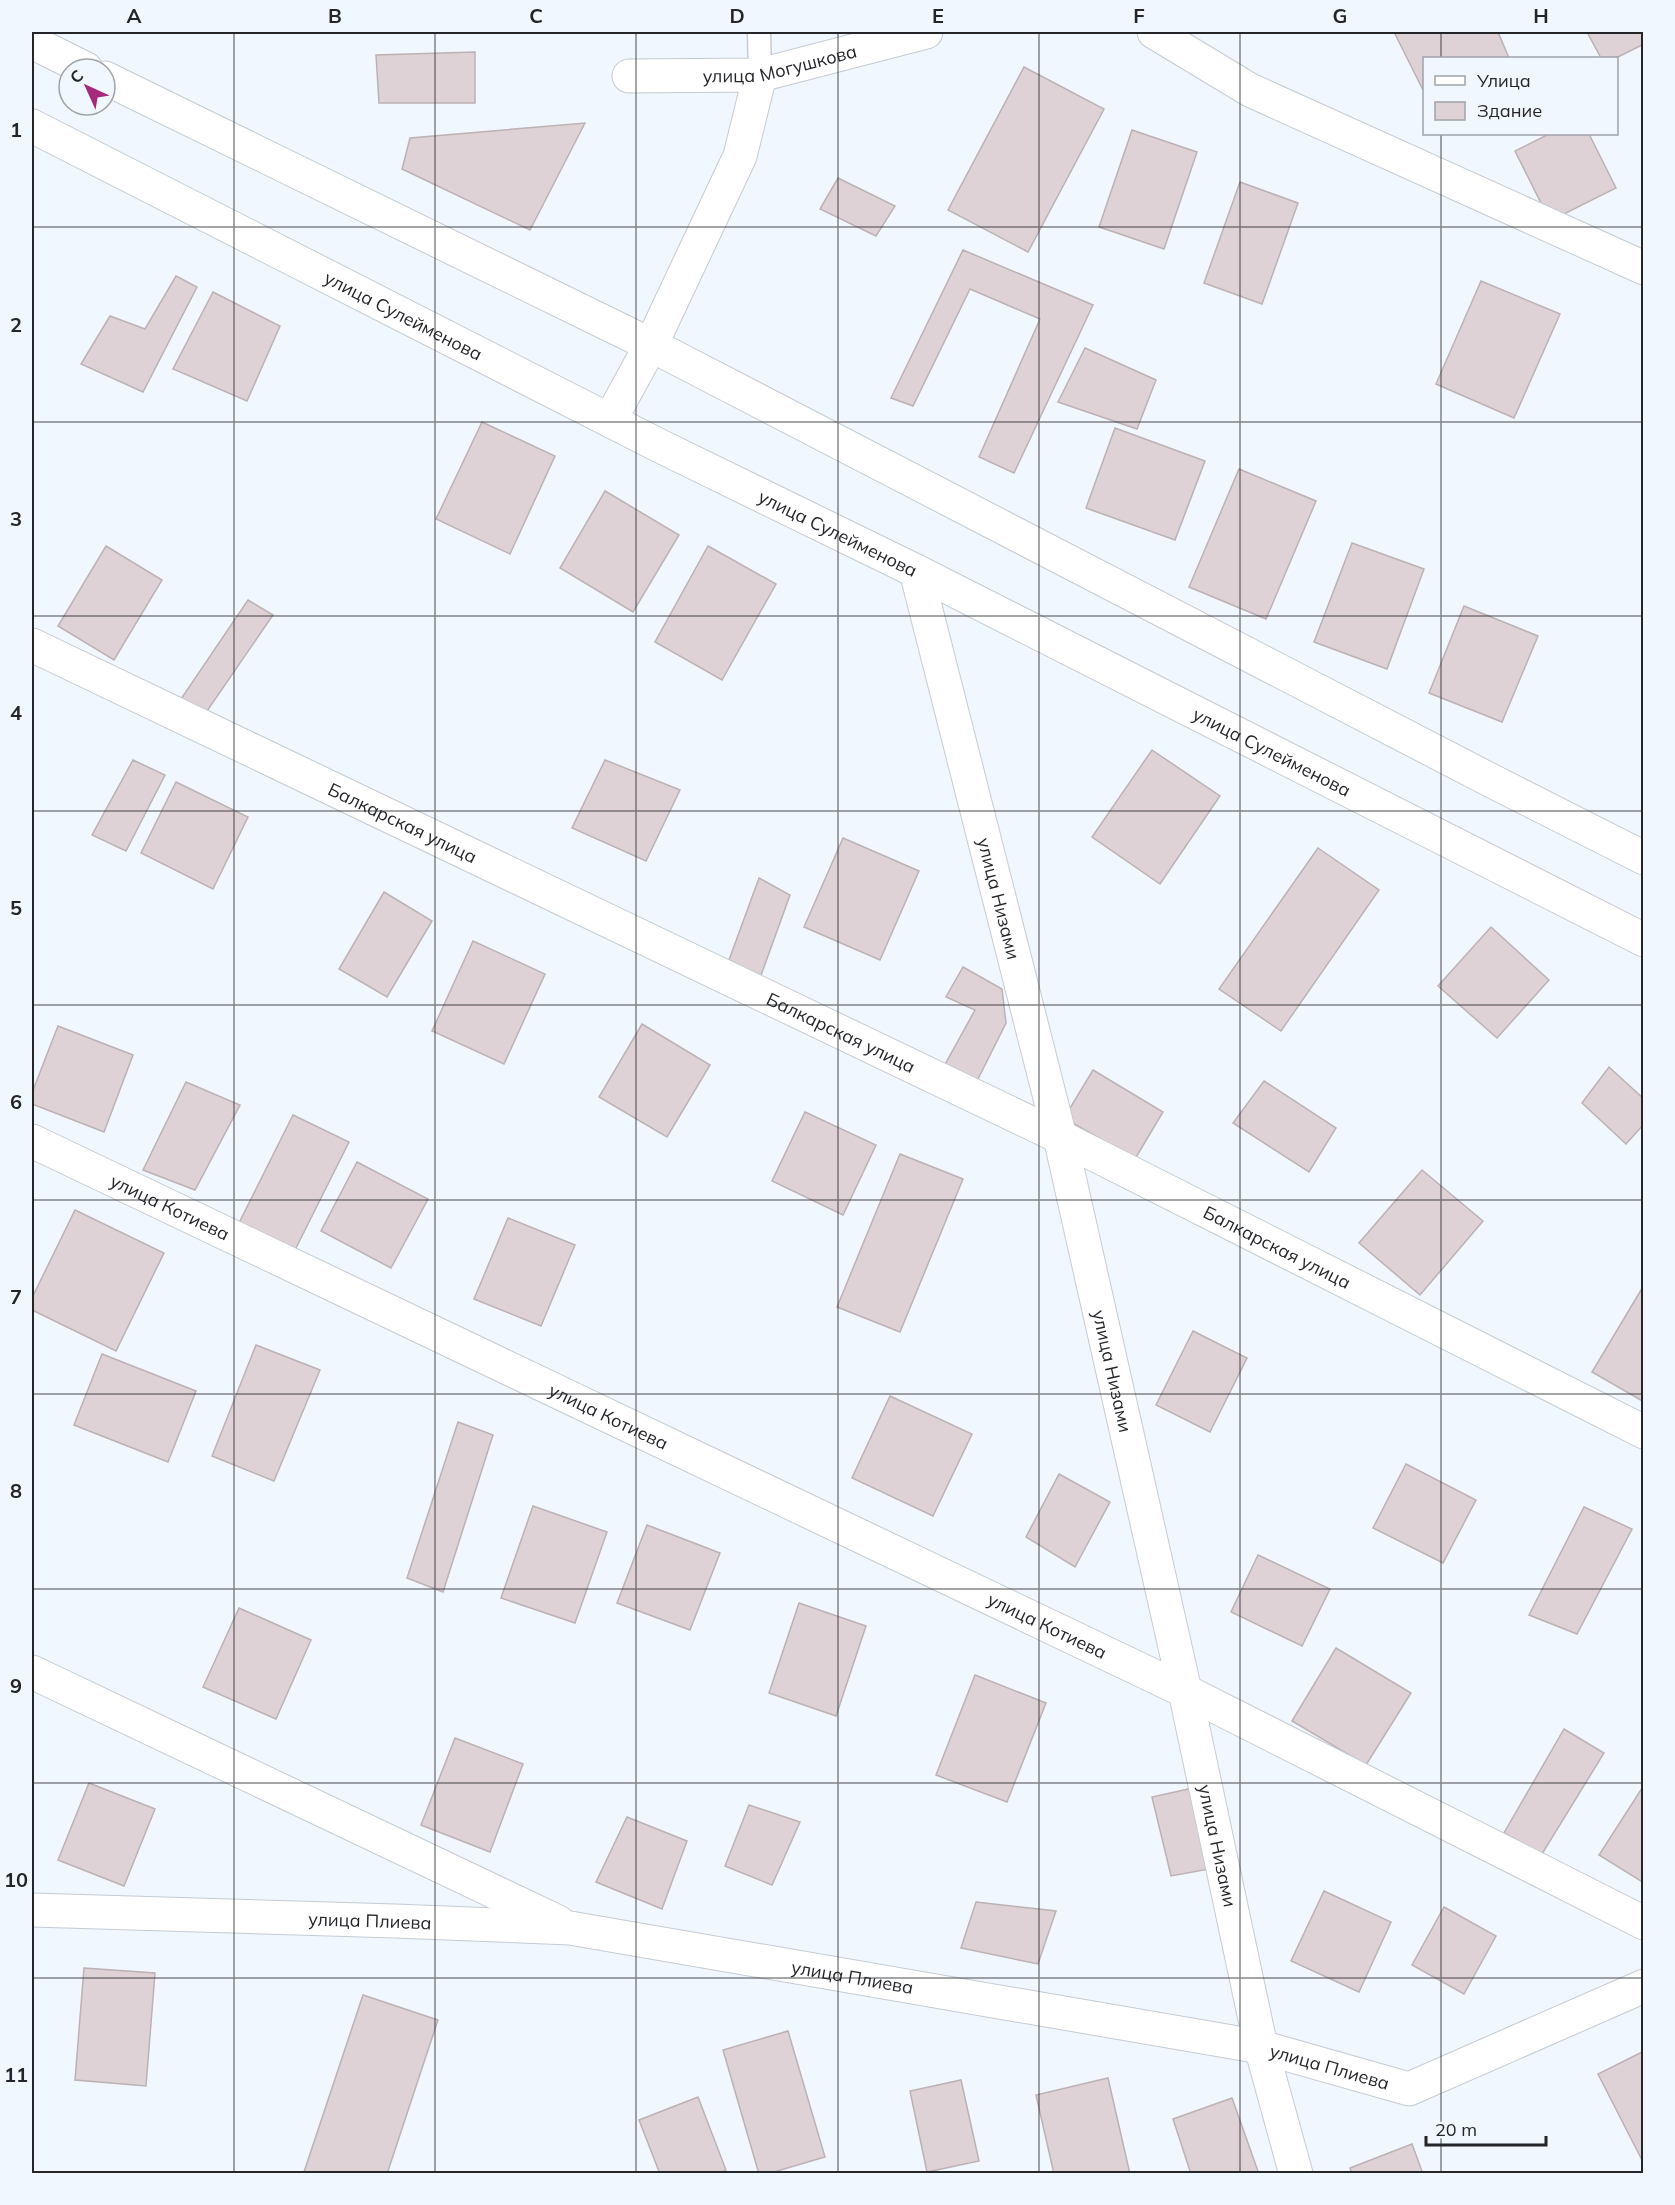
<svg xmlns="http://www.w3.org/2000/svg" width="1675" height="2205" viewBox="0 0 1675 2205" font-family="Mulish,sans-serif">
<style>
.building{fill:#ded2d7;stroke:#bcb1b5;stroke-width:1.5}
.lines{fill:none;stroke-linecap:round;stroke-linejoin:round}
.lane-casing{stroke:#c4cbd4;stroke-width:25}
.street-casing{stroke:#c4cbd4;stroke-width:35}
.secondary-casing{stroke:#c4cbd4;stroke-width:35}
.lane{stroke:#fff;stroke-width:22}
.street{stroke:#fff;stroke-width:33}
.secondary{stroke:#fff;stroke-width:33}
.grid{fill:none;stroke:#232529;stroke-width:1.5;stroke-opacity:0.55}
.labels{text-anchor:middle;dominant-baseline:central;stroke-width:4.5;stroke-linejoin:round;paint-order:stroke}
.street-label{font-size:18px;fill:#232529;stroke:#f1f7fe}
.neatline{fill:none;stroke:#232529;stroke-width:2}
.grid-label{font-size:20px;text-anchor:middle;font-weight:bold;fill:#232529}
</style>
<rect width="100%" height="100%" fill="#f1f7fe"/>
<g class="building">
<polygon points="1394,32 1498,32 1509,58 1424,58 1424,92"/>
<polygon points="1587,32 1644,32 1644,44 1616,58 1601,58"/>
<polygon points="475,52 475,103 379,103 376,55"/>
<polygon points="1024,67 1104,109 1028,252 948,210"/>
<polygon points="585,123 530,230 402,169 410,138"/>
<polygon points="1132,130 1197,152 1164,249 1099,227"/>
<polygon points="1549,134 1589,134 1616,188 1550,221 1515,151"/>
<polygon points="838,178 895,206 876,236 820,209"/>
<polygon points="1240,182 1298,203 1262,304 1204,283"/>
<polygon points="963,250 1093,305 1014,473 979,457 1040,319 970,289 913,406 891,398"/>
<polygon points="176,276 197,287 143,392 81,364 110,316 145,329"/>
<polygon points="1481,281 1560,314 1514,418 1436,384"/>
<polygon points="213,292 280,326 247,401 173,369"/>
<polygon points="1085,348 1156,380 1137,429 1058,402"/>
<polygon points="482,422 555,456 510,554 436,519"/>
<polygon points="1115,428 1205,461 1175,540 1086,508"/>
<polygon points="1239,469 1316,501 1266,619 1189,587"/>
<polygon points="605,491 679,535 633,612 560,568"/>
<polygon points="1352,543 1424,569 1387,669 1314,642"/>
<polygon points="106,546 162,580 114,660 58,626"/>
<polygon points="708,546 776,584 722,680 655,642"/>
<polygon points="248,600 273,615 205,714 181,699"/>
<polygon points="1464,606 1538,636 1502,722 1429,693"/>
<polygon points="1152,750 1220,796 1160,884 1092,837"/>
<polygon points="133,760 165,775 126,851 92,835"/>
<polygon points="605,760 680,790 646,861 572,828"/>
<polygon points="176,782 248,817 213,889 141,853"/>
<polygon points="843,838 919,871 880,960 804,927"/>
<polygon points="1318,848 1379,890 1281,1031 1219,989"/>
<polygon points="759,878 790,895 760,978 729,960"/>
<polygon points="384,892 432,921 387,997 339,969"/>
<polygon points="1491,927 1549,980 1497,1038 1438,986"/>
<polygon points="473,941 545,974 504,1064 432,1031"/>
<polygon points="963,967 1002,989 1006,1023 975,1085 942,1070 975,1010 946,997"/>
<polygon points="642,1024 710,1065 667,1137 599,1097"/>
<polygon points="58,1026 133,1055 104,1132 32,1104 32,1093"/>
<polygon points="1609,1067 1644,1099 1644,1124 1626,1144 1582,1103"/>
<polygon points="1093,1070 1163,1112 1135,1159 1064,1118"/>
<polygon points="1264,1081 1336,1128 1309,1172 1233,1123"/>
<polygon points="186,1082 240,1105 195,1190 143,1170"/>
<polygon points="805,1112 876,1145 843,1215 772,1181"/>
<polygon points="293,1115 349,1142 295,1250 239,1223"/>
<polygon points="900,1154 963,1179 900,1332 837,1307"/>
<polygon points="357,1162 428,1199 391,1268 321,1231"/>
<polygon points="1422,1170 1483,1221 1420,1295 1359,1243"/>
<polygon points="75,1210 164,1253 116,1351 32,1310 32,1298"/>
<polygon points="508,1218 575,1245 541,1326 474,1299"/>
<polygon points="1644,1285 1644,1402 1592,1372"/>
<polygon points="1193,1331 1247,1358 1210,1432 1156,1405"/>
<polygon points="256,1345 320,1370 274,1481 212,1456"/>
<polygon points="102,1354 196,1391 168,1462 74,1425"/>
<polygon points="890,1396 972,1434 933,1516 852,1478"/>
<polygon points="458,1422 493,1435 443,1592 407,1578"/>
<polygon points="1406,1464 1476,1500 1443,1563 1373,1528"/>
<polygon points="1059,1474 1110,1502 1075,1567 1026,1537"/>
<polygon points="533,1506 607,1532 575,1623 501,1598"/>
<polygon points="1584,1507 1632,1529 1577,1634 1529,1615"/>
<polygon points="647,1525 720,1553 690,1630 617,1603"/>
<polygon points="1258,1555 1330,1589 1302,1646 1231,1612"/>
<polygon points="799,1603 866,1626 836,1716 769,1693"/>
<polygon points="239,1608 311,1640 276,1719 203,1687"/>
<polygon points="1336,1648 1411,1693 1366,1765 1292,1721"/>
<polygon points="975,1675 1046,1703 1007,1802 936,1775"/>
<polygon points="1564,1729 1604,1753 1542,1854 1504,1833"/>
<polygon points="455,1738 523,1764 490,1852 421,1825"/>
<polygon points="89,1783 155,1809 124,1886 58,1860"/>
<polygon points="1644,1785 1644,1883 1599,1855"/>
<polygon points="1193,1788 1215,1868 1171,1876 1152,1797"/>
<polygon points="749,1805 800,1822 772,1885 725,1866"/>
<polygon points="627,1817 687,1841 662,1909 596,1882"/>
<polygon points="1324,1891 1391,1922 1359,1992 1291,1961"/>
<polygon points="976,1902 1056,1911 1038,1964 961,1948"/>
<polygon points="1444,1907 1496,1936 1464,1994 1412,1965"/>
<polygon points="84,1968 155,1973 146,2086 75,2080"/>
<polygon points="363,1995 438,2020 387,2174 307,2174 304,2172"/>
<polygon points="788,2031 825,2157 767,2174 759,2174 723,2050"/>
<polygon points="1644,2051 1644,2164 1598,2074"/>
<polygon points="1108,2078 1130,2174 1054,2174 1036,2095"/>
<polygon points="961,2080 979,2161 927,2172 910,2091"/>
<polygon points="698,2097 726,2170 717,2174 660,2174 639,2120"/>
<polygon points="1232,2098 1259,2174 1191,2174 1173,2119"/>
<polygon points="1412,2144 1423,2174 1352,2174 1350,2168"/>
</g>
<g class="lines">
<defs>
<polyline id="lane" points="759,32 760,75"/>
<g id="street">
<polyline points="1154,32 1250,90 1644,268"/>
<path id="s1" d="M629,76L760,75L926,32"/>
<polyline points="610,420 651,345 740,156 760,75"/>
<path id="s2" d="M916,571L1060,1137L1185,1691L1261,2047L1296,2174"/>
<path id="s3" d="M32,645L1060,1137L1644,1432"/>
<path id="s4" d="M32,1141L1185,1691L1644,1923"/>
<polyline points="32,1672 558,1922"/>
<path id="s5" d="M32,1910L395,1921L570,1928L1261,2047L1409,2089L1644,1986"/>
</g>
<g id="secondary">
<polyline points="32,42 86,69"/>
<polyline points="105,78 651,345 1492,781 1644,858"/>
<path id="s6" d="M32,126L660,446L916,571L1644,940"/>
</g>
</defs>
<use href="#lane" class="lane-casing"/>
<use href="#street" class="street-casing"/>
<use href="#secondary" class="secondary-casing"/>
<use href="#lane" class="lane"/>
<use href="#street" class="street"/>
<use href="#secondary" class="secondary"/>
</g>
<path class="grid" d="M234,32V2174M435,32V2174M636,32V2174M838,32V2174M1039,32V2174M1240,32V2174M1441,32V58M1441,134V2174M32,227H1644M32,422H1644M32,616H1644M32,811H1644M32,1005H1644M32,1200H1644M32,1394H1644M32,1589H1644M32,1783H1644M32,1978H1644"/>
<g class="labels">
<g class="street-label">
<text stroke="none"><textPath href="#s1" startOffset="152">улица Могушкова</textPath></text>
<text stroke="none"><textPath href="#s6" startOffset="417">улица Сулейменова</textPath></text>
<text stroke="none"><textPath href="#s6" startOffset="903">улица Сулейменова</textPath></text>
<text stroke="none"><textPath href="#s6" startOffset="1389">улица Сулейменова</textPath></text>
<text stroke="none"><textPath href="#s3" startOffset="411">Балкарская улица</textPath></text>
<text stroke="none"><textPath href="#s2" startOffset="338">улица Низами</textPath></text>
<text stroke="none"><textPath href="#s3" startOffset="897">Балкарская улица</textPath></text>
<text stroke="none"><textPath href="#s4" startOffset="153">улица Котиева</textPath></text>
<text stroke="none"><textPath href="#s3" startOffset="1383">Балкарская улица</textPath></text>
<text stroke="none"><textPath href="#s2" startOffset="824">улица Низами</textPath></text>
<text stroke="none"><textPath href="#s4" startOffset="639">улица Котиева</textPath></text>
<text stroke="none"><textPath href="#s4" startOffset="1125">улица Котиева</textPath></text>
<text stroke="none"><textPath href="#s2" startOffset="1310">улица Низами</textPath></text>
<text stroke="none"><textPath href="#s5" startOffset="338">улица Плиева</textPath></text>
<text stroke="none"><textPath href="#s5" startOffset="825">улица Плиева</textPath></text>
<text stroke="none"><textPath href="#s5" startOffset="1311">улица Плиева</textPath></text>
</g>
</g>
<rect width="1675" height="2205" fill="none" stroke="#f1f7fe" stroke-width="66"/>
<rect x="1423" y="57" width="195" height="78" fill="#f1f7fe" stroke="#9fa3a9" stroke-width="1.5"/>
<rect x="1435" y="76" width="30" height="9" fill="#ffffff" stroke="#9fa3a9" stroke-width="1.5"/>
<text x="1477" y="87" font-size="18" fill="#232529">Улица</text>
<rect x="1435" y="102" width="30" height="18" fill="#ded2d7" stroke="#9fa3a9" stroke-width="1.5"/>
<text x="1477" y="117" font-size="18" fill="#232529">Здание</text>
<g transform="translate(87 87) rotate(315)"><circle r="28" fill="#f1f7fe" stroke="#9fa3a9" stroke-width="1.5"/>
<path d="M0-4.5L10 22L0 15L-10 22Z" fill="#a5297c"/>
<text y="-9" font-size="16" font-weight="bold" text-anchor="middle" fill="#232529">С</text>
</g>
<path d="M1426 2136v9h120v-9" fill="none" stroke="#232529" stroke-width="3"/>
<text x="1435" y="2136" font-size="18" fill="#232529" stroke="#f1f7fe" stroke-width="4.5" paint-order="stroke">20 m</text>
<rect x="33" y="33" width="1609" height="2139" class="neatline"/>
<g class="grid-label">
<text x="134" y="23">A</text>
<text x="335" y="23">B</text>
<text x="536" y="23">C</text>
<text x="737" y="23">D</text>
<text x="938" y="23">E</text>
<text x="1139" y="23">F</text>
<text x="1340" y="23">G</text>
<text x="1541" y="23">H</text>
<text x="16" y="137">1</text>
<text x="16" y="332">2</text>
<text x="16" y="526">3</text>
<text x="16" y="720">4</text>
<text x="16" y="915">5</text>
<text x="16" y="1109">6</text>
<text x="16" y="1304">7</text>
<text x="16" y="1498">8</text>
<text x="16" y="1693">9</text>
<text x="16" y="1887">10</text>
<text x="16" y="2082">11</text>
</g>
</svg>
